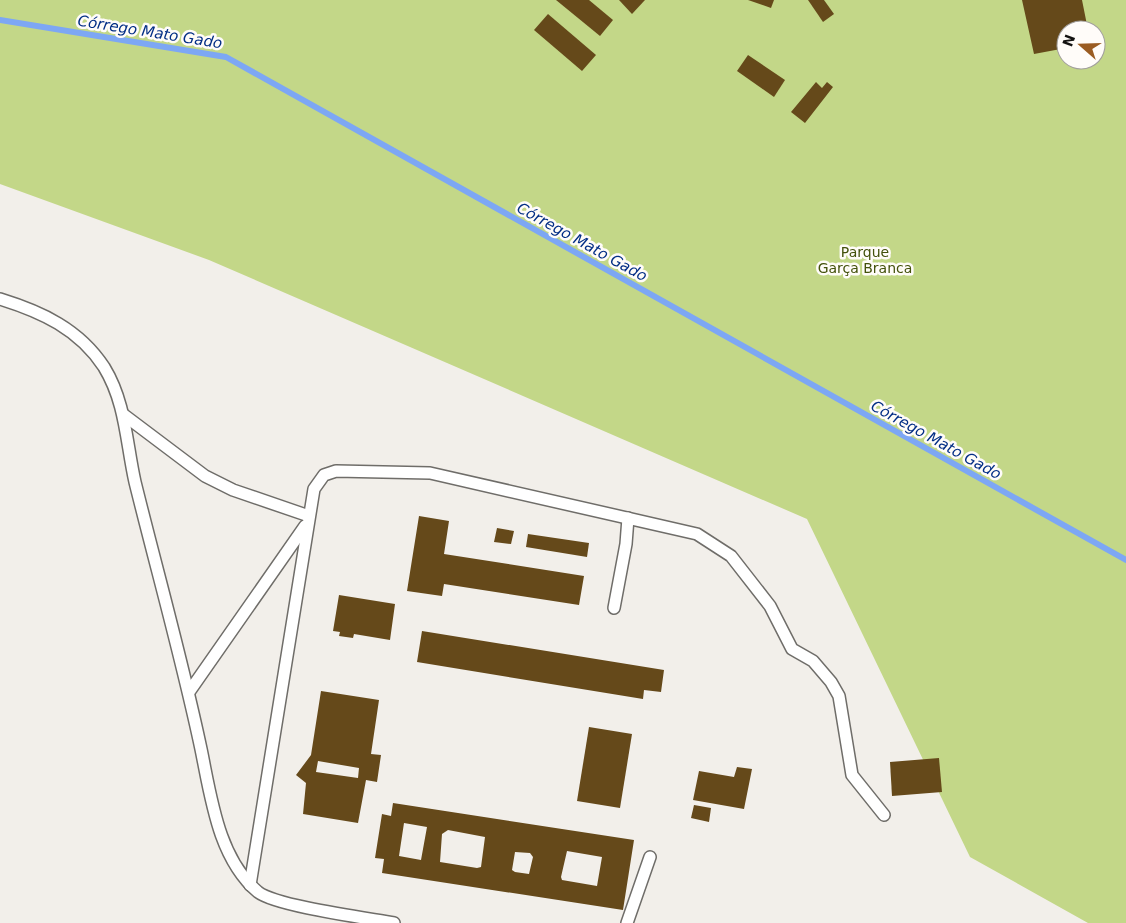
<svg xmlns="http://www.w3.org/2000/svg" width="1126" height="923" viewBox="0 0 1126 923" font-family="'DejaVu Sans',sans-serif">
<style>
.green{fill:#c3d788;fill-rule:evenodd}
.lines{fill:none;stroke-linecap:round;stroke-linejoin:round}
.stream{stroke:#7da7f4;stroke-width:6}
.building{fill:#65491a;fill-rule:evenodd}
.service-casing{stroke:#6f6d69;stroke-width:14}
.service{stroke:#fff;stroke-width:11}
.labels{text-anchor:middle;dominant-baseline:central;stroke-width:5;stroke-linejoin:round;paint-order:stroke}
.park-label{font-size:14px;fill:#43510b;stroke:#fffcf9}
.water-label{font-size:15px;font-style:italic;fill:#032e85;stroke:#fffcf9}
</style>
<rect width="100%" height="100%" fill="#f2efea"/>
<path class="green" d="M0,0H1126V923H1088L970,857L807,519L209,260L0,184ZM1066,30H1096V60H1066Z"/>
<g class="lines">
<polyline class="stream" points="0,20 226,57 1126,560"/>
</g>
<g class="building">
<polygon points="556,0 589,0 613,20 600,36"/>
<polygon points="619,0 645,0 632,14"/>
<polygon points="748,0 774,0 771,8"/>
<polygon points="808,0 824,0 834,14 823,22"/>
<polygon points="1022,0 1082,0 1088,30 1066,30 1066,48 1034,54"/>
<polygon points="548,14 596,55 582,71 534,30"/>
<polygon points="748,55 785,80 774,97 737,71"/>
<polygon points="816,82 822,88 827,82 833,87 805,123 791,112"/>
<polygon points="419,516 449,521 444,554 584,576 579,605 444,584 442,596 407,591"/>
<polygon points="497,528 514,531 511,544 494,542"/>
<polygon points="528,534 589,543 587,557 526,547"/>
<polygon points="339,595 395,604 390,640 354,634 353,638 339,636 340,632 333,631"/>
<polygon points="422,631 664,670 661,692 644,690 643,699 417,662"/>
<path d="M321,691L379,700L371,754L381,755L377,782L366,780L358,823L303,814L306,783L296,775L311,755ZM318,761L359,768L358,778L316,772Z"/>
<polygon points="589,727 632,734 620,808 577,801"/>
<polygon points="939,758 942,792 892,796 890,762"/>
<polygon points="737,767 752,769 744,809 693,800 699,771 734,777"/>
<path d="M393,803L634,840L623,910L382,873L384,859L375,858L382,814L391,816ZM404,823L427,827L421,860L399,856ZM448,830L485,837L481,867L477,868L440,862L442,834ZM567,851L602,857L597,886L562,880L561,877ZM515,852L530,853L533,857L529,874L515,872L512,870Z"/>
<polygon points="694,805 711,808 709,822 691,818"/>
</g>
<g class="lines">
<defs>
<g id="service">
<path d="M0,299C42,312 79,329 104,367C126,403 126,442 135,482C157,571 182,659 201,749C211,797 218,858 258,892C276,906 366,918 394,923"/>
<polyline points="124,415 205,476 233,490 309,516"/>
<polyline points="614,608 626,544 628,518"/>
<polyline points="189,692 305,526"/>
<polyline points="250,885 314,489 324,475 336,471 430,473 697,534 731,556 770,606 792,649 813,661 831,682 839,696 852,775 884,815"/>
<polyline points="627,923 650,857"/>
</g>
</defs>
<use href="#service" class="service-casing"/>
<use href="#service" class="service"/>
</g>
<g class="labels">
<g class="park-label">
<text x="865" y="252">Parque<tspan x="865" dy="16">Garça Branca</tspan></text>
</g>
<g class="water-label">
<text transform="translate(150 32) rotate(9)">Córrego Mato Gado</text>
<text transform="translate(582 242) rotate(29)">Córrego Mato Gado</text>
<text transform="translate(936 440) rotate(29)">Córrego Mato Gado</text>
</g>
</g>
<g transform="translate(1081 45) rotate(290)"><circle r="24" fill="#fffcf9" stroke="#a19e9c"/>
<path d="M0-4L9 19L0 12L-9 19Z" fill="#9a5c22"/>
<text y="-8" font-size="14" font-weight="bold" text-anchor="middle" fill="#131211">N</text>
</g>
</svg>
